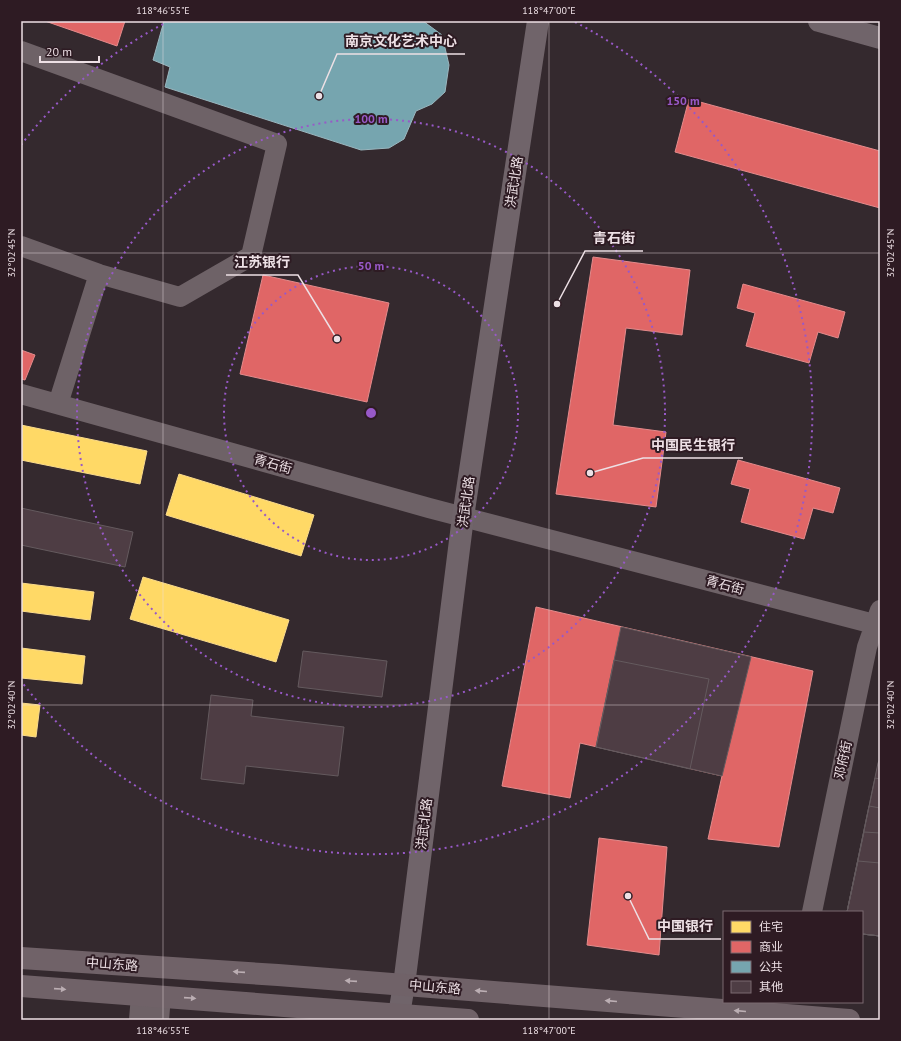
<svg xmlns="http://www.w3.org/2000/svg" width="901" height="1041" viewBox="0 0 901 1041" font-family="'PT Sans','Noto Sans SC',sans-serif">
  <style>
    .homes { fill: #ffd966; stroke: #fadb8c }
    .shops { fill: #e06666; stroke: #e48b8c }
    .public { fill: #76a5af; stroke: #9ab7bf }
    .building { fill: #4e3d44; stroke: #645a5e }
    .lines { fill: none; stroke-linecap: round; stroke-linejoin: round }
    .minor { stroke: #6e6267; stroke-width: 20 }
    .secondary { stroke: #70646a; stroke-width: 22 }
    .primary { stroke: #706268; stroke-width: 22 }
    .oneway { fill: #bbaeb3 }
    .ticks { fill: none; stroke: #ede0e5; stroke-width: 1; stroke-opacity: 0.45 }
    .ring { fill: none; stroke: #9859c8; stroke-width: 2; stroke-dasharray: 2 4 }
    .labels { text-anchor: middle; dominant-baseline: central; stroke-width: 4; stroke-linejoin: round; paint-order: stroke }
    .street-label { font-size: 13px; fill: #ede0e5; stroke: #2e1b23 }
    .centre { fill: #9859c8; stroke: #2e1b23; stroke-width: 2 }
    .ring-label { font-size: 12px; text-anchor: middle; font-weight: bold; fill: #9859c8; stroke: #2e1b23; stroke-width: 4; stroke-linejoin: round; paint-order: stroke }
    .leader { fill: none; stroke: #ede0e5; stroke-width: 1.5 }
    .callout-dot { fill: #ede0e5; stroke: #2e1b23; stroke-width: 1.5 }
    .callout-label { font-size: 14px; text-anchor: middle; font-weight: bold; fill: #ede0e5; stroke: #2e1b23; stroke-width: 4; stroke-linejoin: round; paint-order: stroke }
    .neatline { fill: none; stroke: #ede0e5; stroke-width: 1.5 }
    .ticks-label { font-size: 10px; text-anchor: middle; fill: #ede0e5 }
  </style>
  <rect width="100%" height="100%" fill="#34292e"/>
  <path class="homes" d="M 21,425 L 147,451 L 140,484 L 21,460 Z
    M 179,474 L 314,515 L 301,556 L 166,515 Z
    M 143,577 L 289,620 L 276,662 L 130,619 Z
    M 21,583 L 94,592 L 90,620 L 21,611 Z
    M 21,648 L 85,656 L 82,684 L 21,678 Z
    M 21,703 L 40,705 L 36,737 L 21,735 Z"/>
  <path class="shops" d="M 45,21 L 125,21 L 117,46 Z
    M 689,99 L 880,151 L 880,208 L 675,152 Z
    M 593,257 L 690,270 L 682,335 L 626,328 L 613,425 L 666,432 L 656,507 L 556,494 Z
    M 263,275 L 389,303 L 367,402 L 240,374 Z
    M 743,284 L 845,312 L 838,338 L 818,332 L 809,363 L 746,346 L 755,313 L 737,308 Z
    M 21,350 L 35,355 L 25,380 L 21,379 Z
    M 738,460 L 840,488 L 833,513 L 813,508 L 804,539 L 741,522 L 750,489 L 731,484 Z
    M 536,607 L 813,671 L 779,847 L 708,839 L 722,776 L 580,743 L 570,798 L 502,786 Z
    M 599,838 L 667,847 L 659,955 L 587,945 Z"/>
  <path class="public" d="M 164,21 L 423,21 L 442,35 L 449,65 L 445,92 L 432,104 L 416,111 L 404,139 L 389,148 L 361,150 L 165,87 L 170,67 L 153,60 Z"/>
  <path class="building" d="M 21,508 L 133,532 L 125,567 L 21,545 Z
    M 621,627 L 751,657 L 722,776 L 596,747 Z
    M 303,651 L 387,661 L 382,697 L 298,687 Z
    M 614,660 L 709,679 L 690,769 L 596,747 Z
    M 211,695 L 253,700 L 251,716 L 344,727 L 338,776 L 246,766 L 244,784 L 201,779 Z
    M 880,759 L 880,936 L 862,934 L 862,912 L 847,912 L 878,763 Z
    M 875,778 L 880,779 L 880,936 L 862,934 L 862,912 L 847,912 Z
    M 869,806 L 880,808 L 880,936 L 862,934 L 862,912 L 847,912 Z
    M 864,832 L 880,833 L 880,936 L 862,934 L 862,912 L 847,912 Z
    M 858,861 L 880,863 L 880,936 L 862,934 L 862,912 L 847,912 Z"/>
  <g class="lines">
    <path class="minor" d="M 21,51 L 277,144 L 251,256 L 180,297 L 99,274 L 21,246
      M 21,394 L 429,508 L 874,624
      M 58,404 L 99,274
      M 812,912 L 867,647 L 880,610
      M 139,1020 L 141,995
      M 159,1020 L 161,996"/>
    <path class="secondary" d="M 819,21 L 880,38
      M 398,1020 L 404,985 L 463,517 L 538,21"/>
    <path class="primary" d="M 21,958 L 278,975 L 849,1020
      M 21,986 L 468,1020"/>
  </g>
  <defs><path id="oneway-solid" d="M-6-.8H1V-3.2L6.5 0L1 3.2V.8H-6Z"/></defs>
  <g class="oneway">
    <use href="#oneway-solid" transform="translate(239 972) rotate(-176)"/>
    <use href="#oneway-solid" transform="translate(351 981) rotate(-176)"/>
    <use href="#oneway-solid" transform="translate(60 989) rotate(4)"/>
    <use href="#oneway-solid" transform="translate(481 991) rotate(-175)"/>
    <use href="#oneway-solid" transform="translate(190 998) rotate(4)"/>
    <use href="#oneway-solid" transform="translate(611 1001) rotate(-175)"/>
    <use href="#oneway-solid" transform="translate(740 1011) rotate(-175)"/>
  </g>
  <path class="ticks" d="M 163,21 L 163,1020M 549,21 L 549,1020M 21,253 L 880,253M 21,705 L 880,705"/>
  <g class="ring">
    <circle cx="371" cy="413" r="147"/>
    <circle cx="371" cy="413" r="294"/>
    <path d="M21 145A441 441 0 0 1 167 22M575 22A441 441 0 1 1 21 681"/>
  </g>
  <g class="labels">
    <g class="street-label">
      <text transform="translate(514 182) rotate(-81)">洪武北路</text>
      <text transform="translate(273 464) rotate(16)">青石街</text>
      <text transform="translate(466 502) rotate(-82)">洪武北路</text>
      <text transform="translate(725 585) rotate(15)">青石街</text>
      <text transform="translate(843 760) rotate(-78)">邓府街</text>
      <text transform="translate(424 824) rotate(-83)">洪武北路</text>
      <text transform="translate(112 964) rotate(4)">中山东路</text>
      <text transform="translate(435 987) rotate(5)">中山东路</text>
    </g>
  </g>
  <circle cx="371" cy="413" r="6" class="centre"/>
  <g class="ring-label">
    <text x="683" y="105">150 m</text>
    <text x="371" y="123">100 m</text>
    <text x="371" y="270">50 m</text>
  </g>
  <path class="leader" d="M319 96L337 54H465M557 304L585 251H643M337 339L298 275H226M590 473L643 458H743M628 896L649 939H721"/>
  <g class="callout-dot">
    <circle cx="319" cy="96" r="4"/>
    <circle cx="557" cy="304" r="4"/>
    <circle cx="337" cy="339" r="4"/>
    <circle cx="590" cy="473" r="4"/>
    <circle cx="628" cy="896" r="4"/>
  </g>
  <g class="callout-label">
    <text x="401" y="46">南京文化艺术中心</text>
    <text x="614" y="243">青石街</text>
    <text x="262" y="267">江苏银行</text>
    <text x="693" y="450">中国民生银行</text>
    <text x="685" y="931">中国银行</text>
  </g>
  <rect width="901" height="1041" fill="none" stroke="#2e1b23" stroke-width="44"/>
  <rect x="723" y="911" width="140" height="92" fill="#2e1b23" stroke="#7a6a71"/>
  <rect x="731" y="921" width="20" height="12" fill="#ffd966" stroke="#7a6a71"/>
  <text x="759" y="931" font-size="12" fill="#ede0e5">住宅</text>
  <rect x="731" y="941" width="20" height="12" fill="#e06666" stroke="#7a6a71"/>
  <text x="759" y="951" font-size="12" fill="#ede0e5">商业</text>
  <rect x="731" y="961" width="20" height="12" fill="#76a5af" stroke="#7a6a71"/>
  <text x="759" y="971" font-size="12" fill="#ede0e5">公共</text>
  <rect x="731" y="981" width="20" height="12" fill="#4e3d44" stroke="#7a6a71"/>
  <text x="759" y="991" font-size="12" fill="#ede0e5">其他</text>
  <path d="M40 56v6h59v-6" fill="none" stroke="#ede0e5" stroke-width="2"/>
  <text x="46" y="56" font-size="12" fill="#ede0e5" stroke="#2e1b23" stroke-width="3" paint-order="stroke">20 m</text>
  <rect x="22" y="22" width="857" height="997" class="neatline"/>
  <g class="ticks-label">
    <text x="163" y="14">118°46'55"E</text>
    <text x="549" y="14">118°47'00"E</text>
    <text transform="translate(11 253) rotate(-90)" y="4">32°02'45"N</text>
    <text transform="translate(890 253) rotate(-90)" y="4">32°02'45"N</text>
    <text transform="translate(11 705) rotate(-90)" y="4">32°02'40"N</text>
    <text transform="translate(890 705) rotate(-90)" y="4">32°02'40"N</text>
    <text x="163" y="1034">118°46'55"E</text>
    <text x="549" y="1034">118°47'00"E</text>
  </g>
</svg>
